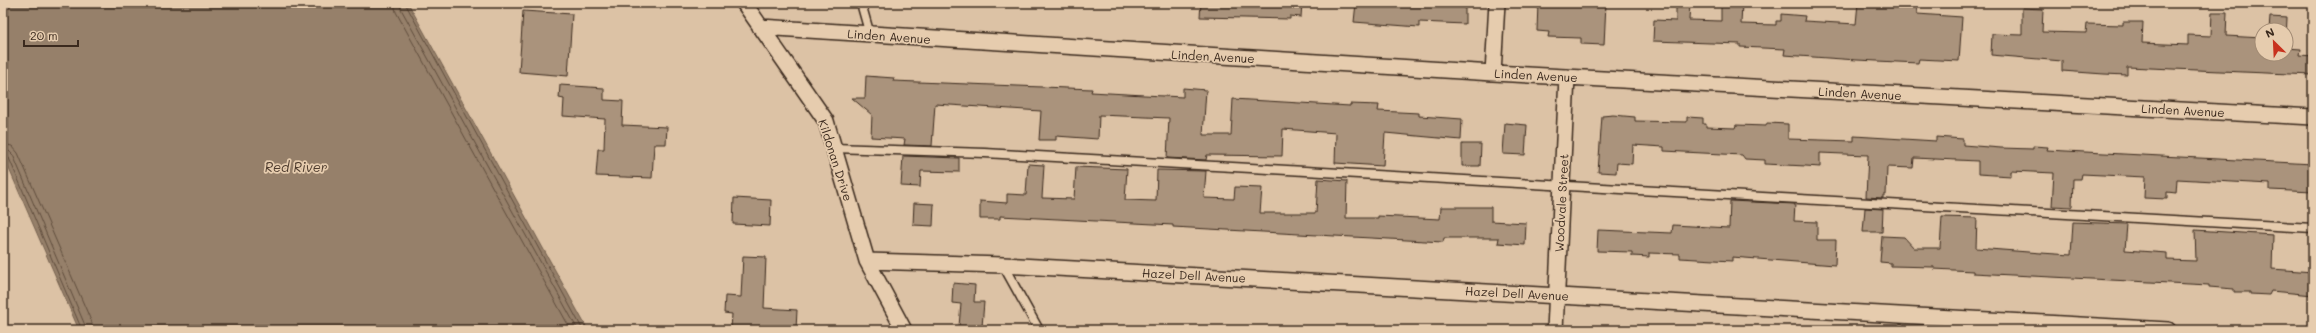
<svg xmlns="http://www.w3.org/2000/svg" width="2316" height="333" viewBox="0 0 2316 333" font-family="Mali,sans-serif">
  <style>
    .water { fill: #96806a; stroke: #725e4c }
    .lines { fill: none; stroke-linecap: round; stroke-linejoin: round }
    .shore { stroke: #5f4c3c; stroke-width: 1 }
    .building { fill: #aa937b; stroke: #3b2a1e }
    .service-casing { stroke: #3b2a1e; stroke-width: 11 }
    .minor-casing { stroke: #3b2a1e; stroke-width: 18 }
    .service { stroke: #e6ccae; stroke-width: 8 }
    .minor { stroke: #e6ccae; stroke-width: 15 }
    .labels { text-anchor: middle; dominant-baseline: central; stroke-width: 3.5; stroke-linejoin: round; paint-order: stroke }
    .street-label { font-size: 12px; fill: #3b2a1e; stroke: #e6ccae }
    .water-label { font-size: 13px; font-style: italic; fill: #4d3b2d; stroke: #e6ccae }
  </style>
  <rect width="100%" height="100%" fill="#dcc2a5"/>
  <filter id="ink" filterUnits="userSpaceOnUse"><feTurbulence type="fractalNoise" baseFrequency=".025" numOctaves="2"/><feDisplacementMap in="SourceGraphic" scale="8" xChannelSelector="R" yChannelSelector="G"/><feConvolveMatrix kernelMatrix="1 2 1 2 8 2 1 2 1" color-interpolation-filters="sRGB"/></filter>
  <g filter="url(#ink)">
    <path class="water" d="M 3,3 L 408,3 L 588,330 L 79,330 L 3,155 Z"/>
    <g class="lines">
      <path class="shore" d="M 394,3 L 396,12 L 571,330
        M 400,3 L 401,9 L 578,330
        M 405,3 L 583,330
        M 3,144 L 12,146 L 18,153 L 92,323 L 93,330
        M 3,150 L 9,151 L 13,155 L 87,330
        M 3,155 L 9,158 L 82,330"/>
    </g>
    <path class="building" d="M 1201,3 L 1302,3 L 1301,17 L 1290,16 L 1290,19 L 1200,17 Z
      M 1356,3 L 1465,3 L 1465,24 L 1419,22 L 1419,27 L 1354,22 Z
      M 1538,3 L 1606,3 L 1604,45 L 1581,44 L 1581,38 L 1548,37 L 1549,32 L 1537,31 Z
      M 1676,3 L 1690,3 L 1689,20 L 1721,21 L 1721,3 L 1742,3 L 1741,24 L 1776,25 L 1776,21 L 1781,21 L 1781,14 L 1805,16 L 1804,21 L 1856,24 L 1858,3 L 1918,3 L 1917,14 L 1962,17 L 1959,61 L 1919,59 L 1918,63 L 1857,60 L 1784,55 L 1785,49 L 1740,47 L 1740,44 L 1653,41 L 1654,20 L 1676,21 Z
      M 2022,8 L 2043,9 L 2042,32 L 2086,33 L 2087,24 L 2123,25 L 2123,22 L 2143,22 L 2142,43 L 2188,45 L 2188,35 L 2211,36 L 2212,12 L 2227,12 L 2226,36 L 2262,38 L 2262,54 L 2286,54 L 2286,48 L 2301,49 L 2300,55 L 2313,56 L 2313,75 L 2127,67 L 2127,75 L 2104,74 L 2062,71 L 2062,61 L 1991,55 L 1992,34 L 2022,35 Z
      M 523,11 L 572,14 L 568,76 L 519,72 Z
      M 2270,17 L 2287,18 L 2286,39 L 2286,30 L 2269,30 Z
      M 866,76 L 894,78 L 893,81 L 1092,89 L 1091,92 L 1144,95 L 1183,97 L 1183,88 L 1206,90 L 1203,135 L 1231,135 L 1233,99 L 1350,106 L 1350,104 L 1379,105 L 1378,111 L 1419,113 L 1419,116 L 1462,119 L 1461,140 L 1385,133 L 1383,166 L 1335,163 L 1336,133 L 1283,129 L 1282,156 L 1207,155 L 1206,160 L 1167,158 L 1169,118 L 1099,115 L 1098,139 L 1056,136 L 1056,140 L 1039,140 L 1041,111 L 935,104 L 932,146 L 904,145 L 905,139 L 871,137 L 872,115 L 852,98 L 865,98 Z
      M 560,85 L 604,88 L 604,100 L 623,101 L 622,125 L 667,127 L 666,144 L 654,144 L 652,178 L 596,176 L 598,149 L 604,149 L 605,119 L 563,116 L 564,99 L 559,98 Z
      M 1613,115 L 1635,117 L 1635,121 L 1687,122 L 1687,117 L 1703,118 L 1703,124 L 1706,124 L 1706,127 L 1735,128 L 1736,125 L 1766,126 L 1767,123 L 1788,124 L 1788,139 L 1854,141 L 1854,136 L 1936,141 L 1936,137 L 1963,139 L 1963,145 L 2001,148 L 2033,149 L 2033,146 L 2048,147 L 2047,150 L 2313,164 L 2313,192 L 2270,190 L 2270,184 L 2177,179 L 2176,193 L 2167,192 L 2167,199 L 2144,198 L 2145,177 L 2082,174 L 2081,179 L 2073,179 L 2072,207 L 2052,206 L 2054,173 L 2011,171 L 2011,176 L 1978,174 L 1978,161 L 1914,158 L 1913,168 L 1887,167 L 1886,195 L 1883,195 L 1883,198 L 1866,197 L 1868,155 L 1820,153 L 1820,167 L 1806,166 L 1765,164 L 1765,160 L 1745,159 L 1742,155 L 1664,151 L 1664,147 L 1633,145 L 1632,164 L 1617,163 L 1616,173 L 1598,172 L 1602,116 Z
      M 1505,123 L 1527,125 L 1525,155 L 1503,154 Z
      M 1462,144 L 1481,144 L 1480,166 L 1462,166 Z
      M 903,156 L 959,158 L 959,172 L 921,171 L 920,187 L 901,186 Z
      M 1028,164 L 1044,165 L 1042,198 L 1074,199 L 1076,167 L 1127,169 L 1125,200 L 1156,201 L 1157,170 L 1206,171 L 1204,198 L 1234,199 L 1235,187 L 1262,188 L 1260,213 L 1316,213 L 1318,179 L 1347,181 L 1346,218 L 1378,218 L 1378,216 L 1440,219 L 1441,207 L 1491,207 L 1491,221 L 1526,223 L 1525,245 L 1498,243 L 1499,238 L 1444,238 L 1443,242 L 1173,227 L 1173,225 L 1000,216 L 1000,219 L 980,219 L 980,201 L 1007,203 L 1007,194 L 1026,195 Z
      M 734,198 L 771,200 L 770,226 L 733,224 Z
      M 1730,201 L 1795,204 L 1794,221 L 1817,222 L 1817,240 L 1836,240 L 1835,265 L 1732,257 L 1732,261 L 1680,258 L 1680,254 L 1649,253 L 1649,257 L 1632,256 L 1632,252 L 1597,251 L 1598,230 L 1672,233 L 1673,225 L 1729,228 Z
      M 914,203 L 934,204 L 933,226 L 913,225 Z
      M 1865,208 L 1883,209 L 1882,232 L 1863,232 Z
      M 1942,217 L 1977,218 L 1976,248 L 2041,253 L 2071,255 L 2073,222 L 2127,224 L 2125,250 L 2167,253 L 2167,260 L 2196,261 L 2195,230 L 2273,235 L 2272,269 L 2313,272 L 2313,295 L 2271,291 L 2269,295 L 2250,294 L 2250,292 L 2234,292 L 2234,289 L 2209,287 L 2209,285 L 1973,273 L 1973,271 L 1934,269 L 1934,267 L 1891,266 L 1891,263 L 1880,262 L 1882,236 L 1904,237 L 1914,248 L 1940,248 Z
      M 743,256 L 766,257 L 764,308 L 797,310 L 796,330 L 731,330 L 732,314 L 724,313 L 725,296 L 741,297 Z
      M 953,283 L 975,285 L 974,302 L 984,302 L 982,327 L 959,326 L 961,304 L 952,303 Z"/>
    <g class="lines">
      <defs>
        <path id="service" d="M 861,3 L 870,35
          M 833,148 L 985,153 L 2313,228
          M 1003,265 L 1039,330"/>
        <path id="minor" d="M 744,3 L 826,121 L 867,261 L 904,330
          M 760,27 L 1493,73 L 2313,117
          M 1493,73 L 1497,3
          M 867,261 L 1003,265 L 2168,330
          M 1555,330 L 1567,77"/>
      </defs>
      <use href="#service" class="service-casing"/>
      <use href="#minor" class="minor-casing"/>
      <use href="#service" class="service"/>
      <use href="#minor" class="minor"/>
    </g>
  </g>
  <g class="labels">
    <g class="street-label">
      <text transform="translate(889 36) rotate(4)">Linden Avenue</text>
      <text transform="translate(1213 56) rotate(3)">Linden Avenue</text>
      <text transform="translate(1536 75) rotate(3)">Linden Avenue</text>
      <text transform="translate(1860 93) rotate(3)">Linden Avenue</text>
      <text transform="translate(2183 110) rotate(3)">Linden Avenue</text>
      <text transform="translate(836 160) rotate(72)">Kildonan Drive</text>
      <text transform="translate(1561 203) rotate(-87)">Woodvale Street</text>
      <text transform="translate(1194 275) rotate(3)">Hazel Dell Avenue</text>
      <text transform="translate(1517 293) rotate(3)">Hazel Dell Avenue</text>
    </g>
    <g class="water-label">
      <text x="296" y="166">Red River</text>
    </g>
  </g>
  <rect width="2316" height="333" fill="none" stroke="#e6ccae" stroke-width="16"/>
  <rect x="8" y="8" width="2300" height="317" fill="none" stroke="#3b2a1e" stroke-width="1.5" filter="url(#ink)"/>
  <g transform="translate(2274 42) rotate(336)"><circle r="19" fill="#e6ccae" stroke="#a28b74"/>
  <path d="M0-3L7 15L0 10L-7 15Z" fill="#c8321e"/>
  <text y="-6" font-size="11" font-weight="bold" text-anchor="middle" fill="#3b2a1e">N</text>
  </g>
  <path d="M24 40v6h54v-6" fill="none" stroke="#3b2a1e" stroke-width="2"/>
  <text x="30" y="40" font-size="12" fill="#3b2a1e" stroke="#e6ccae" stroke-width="3" paint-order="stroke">20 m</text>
</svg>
